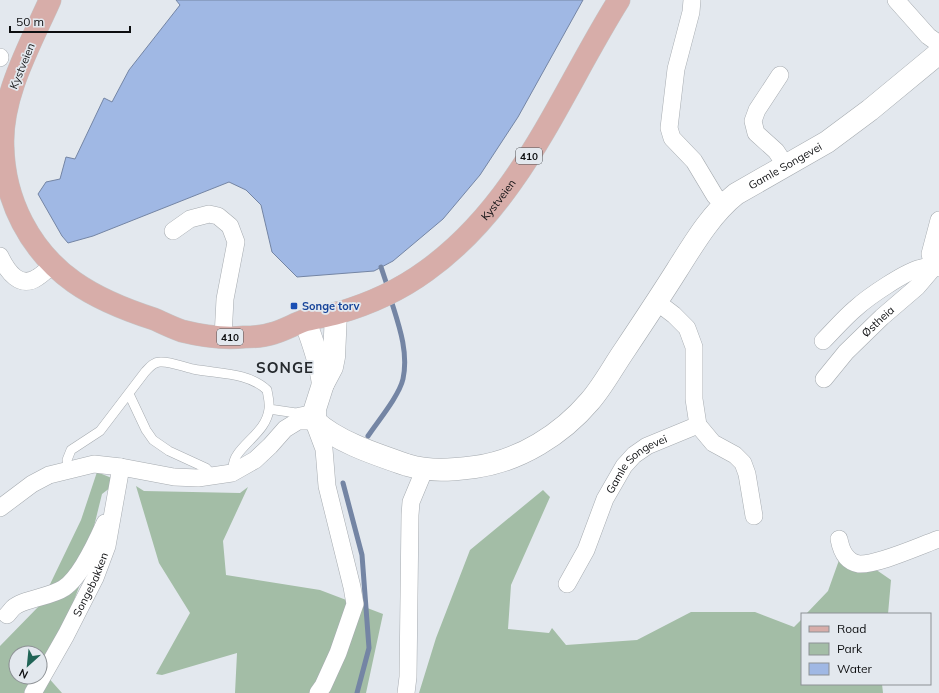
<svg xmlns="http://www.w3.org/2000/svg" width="939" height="693" viewBox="0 0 939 693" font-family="Mulish,sans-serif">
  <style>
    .green { fill: #a3bda6; fill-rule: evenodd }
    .water { fill: #a0b8e4; stroke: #7485a4 }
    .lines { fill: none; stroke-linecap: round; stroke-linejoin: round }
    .stream { stroke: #7485a4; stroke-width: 5 }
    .lane-casing { stroke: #a6abb0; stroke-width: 10 }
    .street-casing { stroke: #a6abb0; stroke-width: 18 }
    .secondary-casing { stroke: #a6abb0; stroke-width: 23 }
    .primary-casing { stroke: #c5c5c6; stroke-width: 23 }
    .lane { stroke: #fff; stroke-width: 9 }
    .street { stroke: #fff; stroke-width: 17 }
    .secondary { stroke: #fff; stroke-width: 22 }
    .primary { stroke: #d7ada9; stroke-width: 22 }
    .transit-dot { fill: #1a4fb4; stroke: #e3e8ee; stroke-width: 1.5 }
    .labels { text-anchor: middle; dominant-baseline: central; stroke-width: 3.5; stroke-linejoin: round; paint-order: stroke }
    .shield { fill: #e3e8ee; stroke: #4d4f53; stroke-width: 1 }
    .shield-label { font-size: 10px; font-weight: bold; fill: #0d0e10 }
    .street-label { font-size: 11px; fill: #0d0e10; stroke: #e3e8ee }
    .transit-label { font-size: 11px; font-weight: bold; fill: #164399; stroke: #e3e8ee; text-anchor: start }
    .district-label { font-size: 15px; font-weight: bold; letter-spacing: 1px; fill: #262a2e; stroke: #e3e8ee }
  </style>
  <rect width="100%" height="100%" fill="#e3e8ee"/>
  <path class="green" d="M 97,472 L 119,481 L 102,494 L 79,587 L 46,675 L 62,693 L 0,693 L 0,646 L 40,605 L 81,520 ZM 16,653 L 40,653 L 40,677 L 16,677 Z
    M 136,486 L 144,491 L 240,493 L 248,487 L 223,541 L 226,575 L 320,590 L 383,614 L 366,693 L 235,693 L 237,653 L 162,675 L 156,674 L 190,613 L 159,563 Z
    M 543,490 L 550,497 L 511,585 L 508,629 L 549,633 L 552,628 L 566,645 L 637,640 L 691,612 L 755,612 L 794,627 L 802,619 L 802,684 L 882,684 L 883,693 L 419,693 L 436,638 L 470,550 Z
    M 843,549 L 849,551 L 891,580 L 888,614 L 806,614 L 828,591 Z"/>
  <path class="water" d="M 176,0 L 583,0 L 518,117 L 480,175 L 443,219 L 393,261 L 374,271 L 297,277 L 272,252 L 261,205 L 246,190 L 229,182 L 93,236 L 68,243 L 62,236 L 38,194 L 46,182 L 60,179 L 66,157 L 75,159 L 104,98 L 112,102 L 129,70 L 180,5 Z"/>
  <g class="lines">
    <path class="stream" d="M 381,267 L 388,288
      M 368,436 C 378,421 399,396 403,379 C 409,351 398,323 390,297
      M 343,483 L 362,555 L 369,648 L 357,693"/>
    <defs>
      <path id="lane" d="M 129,394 L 146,430 L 153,440 L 169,451 L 206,468 L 214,477
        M 269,409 L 296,413 L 315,409
        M 68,470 L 67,460 L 71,450 L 100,431 L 145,372 C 149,368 153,362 160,362 C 170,361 183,367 193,369 C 218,374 248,372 267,390 C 268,396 270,403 269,409 C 267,429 247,440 237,455 C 233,460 233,467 232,473"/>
      <g id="street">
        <path d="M 692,0 L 691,12 L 676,69 L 669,128 L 672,138 L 694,161 L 715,196 L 724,204"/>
        <path d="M 896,0 L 928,36 L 939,44"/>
        <path d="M 0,58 L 0,57"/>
        <path d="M 780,75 L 757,110 L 753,121 L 756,133 L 776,151 L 786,166"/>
        <path d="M 173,231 L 190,219 L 209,214 L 218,216 L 230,226 L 236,242 L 225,299 L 223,337"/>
        <path d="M 0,256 C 7,271 20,290 38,277 C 43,274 48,269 53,264"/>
        <path d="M 933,265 L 930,254 L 939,220"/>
        <path d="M 657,302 L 674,315 L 687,328 L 694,347 L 694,399 L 698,425 L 713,443 L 735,455 L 743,463 L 747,474 L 754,516"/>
        <path d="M 823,341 C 834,330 844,318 856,308 C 868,297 906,271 921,268 C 927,266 933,266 939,268"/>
        <path id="s1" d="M 824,379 L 846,352 L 882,317 L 917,287 L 934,267 L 939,254"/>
        <path d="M 0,508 L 32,484 L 49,475 L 94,464 L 121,467 L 174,477 L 198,478 L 232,473 L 255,460 L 270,446 L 285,429 L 298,421 L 315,421 L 315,425 L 324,449 L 327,486 L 352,587 L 355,604 L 338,653 L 323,686 L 318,693"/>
        <path d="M 839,539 C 841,550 846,562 859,564 C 878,565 919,546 939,539"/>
        <path id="s2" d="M 567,584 L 586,550 L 605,499 L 624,466 L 634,455 L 647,446 L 698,425"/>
        <path d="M 7,615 C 9,613 11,610 13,608 C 22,599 51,597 64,588 C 81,577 97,541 105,523"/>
        <path id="s3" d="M 33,693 L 66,635 L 95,578 L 107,546 L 121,467"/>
        <path d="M 406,693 L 408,677 L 410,515 L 411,502 L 421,478 L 422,469"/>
      </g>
      <g id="secondary">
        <path id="s4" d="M 336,313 L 334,357 L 332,367 L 323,384 L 315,409 L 315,421 C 337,442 378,455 407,465 C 431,472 451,470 475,467 C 520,461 562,434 590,401 C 603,386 613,367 624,351 C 642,324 660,297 677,270 C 694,243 711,214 736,194 L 827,142 L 870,110 L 939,53"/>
        <path d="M 305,321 C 313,342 320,362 323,384"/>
      </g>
      <g id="primary">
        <path id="s5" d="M 50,0 C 30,45 1,96 3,146 C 4,200 30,251 74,282 C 98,299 126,310 154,319 C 163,323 173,328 182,331 C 202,336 224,339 244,337 C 254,337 265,336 274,333 C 284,330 293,325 303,321 C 315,318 327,316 338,313 C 369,304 400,290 426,271 C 520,204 560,94 619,0"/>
      </g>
    </defs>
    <use href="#lane" class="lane-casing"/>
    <use href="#street" class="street-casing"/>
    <use href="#secondary" class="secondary-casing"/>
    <use href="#primary" class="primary-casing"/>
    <use href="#lane" class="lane"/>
    <use href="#street" class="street"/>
    <use href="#secondary" class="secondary"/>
    <use href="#primary" class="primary"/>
  </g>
  <rect class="transit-dot" x="290" y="302" width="8" height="8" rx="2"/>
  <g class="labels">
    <g class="shield">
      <rect x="516" y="148" width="26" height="16" rx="3"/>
      <rect x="217" y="329" width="26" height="16" rx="3"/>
    </g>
    <g class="shield-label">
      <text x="529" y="156">410</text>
      <text x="230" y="337">410</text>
    </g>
    <g class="street-label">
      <text transform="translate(22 66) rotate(-68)">Kystveien</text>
      <text stroke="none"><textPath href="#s4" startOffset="729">Gamle Songevei</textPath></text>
      <text stroke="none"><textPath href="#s5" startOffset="793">Kystveien</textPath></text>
      <text stroke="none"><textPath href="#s1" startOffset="79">Østheia</textPath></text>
      <text stroke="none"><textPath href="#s2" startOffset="142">Gamle Songevei</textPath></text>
      <text stroke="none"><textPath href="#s3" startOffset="123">Songebakken</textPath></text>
    </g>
    <g class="transit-label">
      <text x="302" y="306">Songe torv</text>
    </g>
    <g class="district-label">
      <text x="285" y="367">SONGE</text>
    </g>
  </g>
  <rect x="801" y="613" width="130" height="72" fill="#e3e8ee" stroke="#8d9195"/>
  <rect x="809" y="626" width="20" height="6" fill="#d7ada9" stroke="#8d9195"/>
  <text x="837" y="633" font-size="12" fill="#0d0e10">Road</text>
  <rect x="809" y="643" width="20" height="12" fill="#a3bda6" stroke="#8d9195"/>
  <text x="837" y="653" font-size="12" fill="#0d0e10">Park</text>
  <rect x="809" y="663" width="20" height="12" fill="#a0b8e4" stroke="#8d9195"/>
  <text x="837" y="673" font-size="12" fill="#0d0e10">Water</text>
  <g transform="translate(28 665) rotate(207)"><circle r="19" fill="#e3e8ee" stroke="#8d9195"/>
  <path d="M0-3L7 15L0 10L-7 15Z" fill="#206456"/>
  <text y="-6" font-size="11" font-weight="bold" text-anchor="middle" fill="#0d0e10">N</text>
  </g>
  <path d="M10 26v6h120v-6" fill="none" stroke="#0d0e10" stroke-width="2"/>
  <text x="16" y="26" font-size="12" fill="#0d0e10" stroke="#e3e8ee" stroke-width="3" paint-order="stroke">50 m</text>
</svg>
